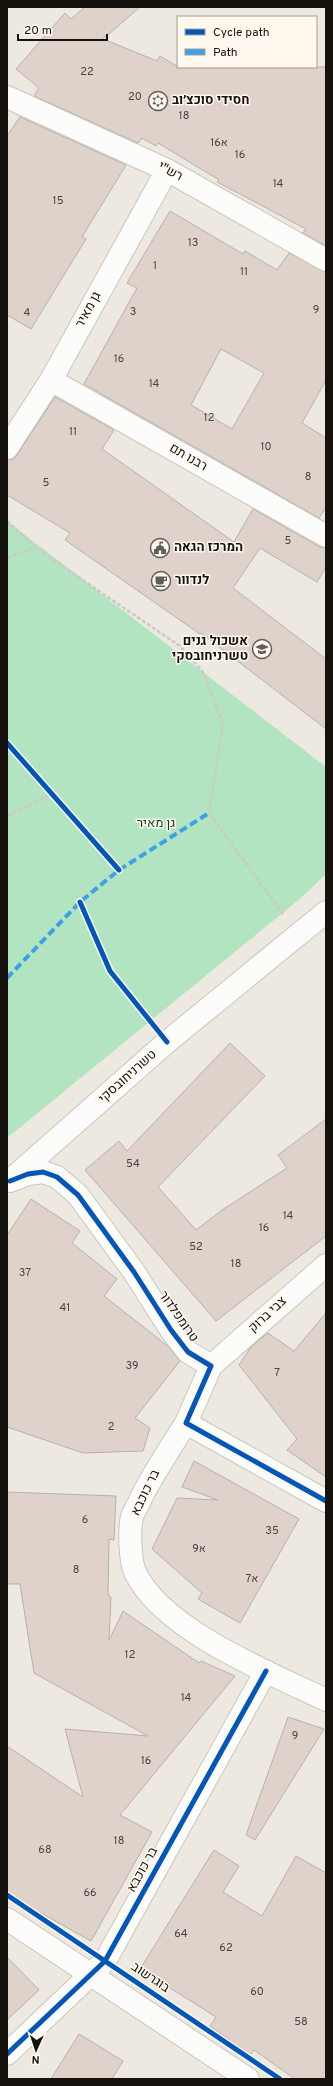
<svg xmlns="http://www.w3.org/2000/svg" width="333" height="2086" viewBox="0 0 333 2086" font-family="Overpass,Heebo,sans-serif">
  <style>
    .green { fill: #b2e4c1 }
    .building { fill: #dfd2cb; stroke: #b7b1ac; fill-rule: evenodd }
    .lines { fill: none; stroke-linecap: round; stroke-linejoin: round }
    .minor-casing { stroke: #cac6bf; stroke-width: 24 }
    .tertiary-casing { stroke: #cac6bf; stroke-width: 24 }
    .path { stroke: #cbcac7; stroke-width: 2.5; stroke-dasharray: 4 2; stroke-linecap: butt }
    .minor { stroke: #fcfcfa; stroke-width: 22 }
    .tertiary { stroke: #fcfcfa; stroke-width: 22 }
    .quiet { stroke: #3da1e9; stroke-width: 4; stroke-dasharray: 8 4; stroke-linecap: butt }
    .cycleway-casing { stroke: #fef8ee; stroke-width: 8 }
    .cycleway { stroke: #0057b8; stroke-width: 5 }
    .labels { text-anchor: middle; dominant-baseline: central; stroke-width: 3; stroke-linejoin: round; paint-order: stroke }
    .number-label { font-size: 11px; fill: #4a443e }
    .poi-label { font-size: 13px; font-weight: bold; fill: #15120d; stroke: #fef8ee; text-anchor: start }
    .street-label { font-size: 13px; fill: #15120d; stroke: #fef8ee }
    .park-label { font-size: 13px; fill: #143d27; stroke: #fef8ee }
  </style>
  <rect width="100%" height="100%" fill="#eee9e0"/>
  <path class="green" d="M 7,521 L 326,767 L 326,874 L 301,898 L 7,1138 Z"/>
  <path class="building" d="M 85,7 L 140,7 L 103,39 L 157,61 L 160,56 L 178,67 L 326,67 L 326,246 L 303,233 L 306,229 L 217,182 L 219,180 L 158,143 L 156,146 L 142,138 L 138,143 L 34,96 L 39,88 L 16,69 L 65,13 L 71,19 Z
    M 20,117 L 126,165 L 82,237 L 86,239 L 31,329 L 7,315 L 7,136 Z
    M 170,211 L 243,254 L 245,251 L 277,270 L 289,253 L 326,272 L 326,380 L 302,423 L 326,438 L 326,507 L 319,518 L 84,384 L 137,288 L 127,283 ZM 221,349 L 264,373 L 232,429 L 191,405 Z
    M 55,397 L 114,430 L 102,449 L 234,542 L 253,509 L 320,547 L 326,548 L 326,567 L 317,582 L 260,548 L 233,588 L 326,659 L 326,729 L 201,633 L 200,634 L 65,540 L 70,533 L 7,495 L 7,460 L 13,459 L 17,455 Z
    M 230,1043 L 265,1076 L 158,1187 L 196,1230 L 222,1210 L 287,1168 L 278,1155 L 326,1119 L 326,1236 L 216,1321 L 85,1170 L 119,1141 L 127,1151 Z
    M 31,1199 L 80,1231 L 72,1243 L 117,1279 L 104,1296 L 169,1347 L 180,1361 L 135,1418 L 150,1428 L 143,1451 L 83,1453 L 7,1427 L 7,1235 Z
    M 326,1313 L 326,1477 L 287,1450 L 297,1439 L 239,1365 L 251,1347 L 268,1333 L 294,1351 Z
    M 194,1461 L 299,1519 L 240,1623 L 198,1599 L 202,1593 L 152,1549 L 177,1498 L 218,1500 L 182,1487 Z
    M 7,1492 L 116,1496 L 114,1540 L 109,1539 L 108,1595 L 111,1597 L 109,1640 L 123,1611 L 199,1663 L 201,1661 L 235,1676 L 120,1815 L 152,1832 L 91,1941 L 7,1894 L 7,1746 L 83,1797 L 65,1729 L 148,1736 L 34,1673 L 20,1584 L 7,1584 Z
    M 288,1717 L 324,1729 L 255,1840 L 246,1835 Z
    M 214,1850 L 239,1866 L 223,1892 L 262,1916 L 296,1856 L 326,1873 L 326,2079 L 295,2079 L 254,2050 L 250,2055 L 210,2026 L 216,2017 L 140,1969 Z
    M 7,1957 L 39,1990 L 7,2020 Z
    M 79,2034 L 123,2061 L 112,2079 L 51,2079 Z"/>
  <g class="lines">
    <defs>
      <path id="minor" d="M 7,97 L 167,170 L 326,260
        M 51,380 L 326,536
        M 7,448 L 51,380 L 167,170
        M 14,1177 L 167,1042 L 326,912
        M 10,1181 L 28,1174 L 43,1172 L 57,1177 L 78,1195 L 134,1272 L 171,1330 L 188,1352 L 211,1366 L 186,1423 L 326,1501
        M 211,1366 L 326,1265
        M 186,1423 C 171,1447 154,1472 141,1498 C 139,1504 134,1511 132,1517 C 129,1529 130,1561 135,1572 C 162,1630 270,1673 326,1700
        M 7,2054 L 105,1961 L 266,1671"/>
      <path id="tertiary" d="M 7,1919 L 248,2079"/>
    </defs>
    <use href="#minor" class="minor-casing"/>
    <use href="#tertiary" class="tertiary-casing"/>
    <path class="path" d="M 7,521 L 36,548 L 180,646 L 203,672 L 223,724 L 209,813 L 283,914
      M 7,557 L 36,548
      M 7,816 L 52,794"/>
    <use href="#minor" class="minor"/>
    <use href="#tertiary" class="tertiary"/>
    <path class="quiet" d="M 7,978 L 80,902 L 119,870 L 209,813"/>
    <defs>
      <path id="cycleway" d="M 7,743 L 119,870
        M 80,902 L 110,971 L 167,1042
        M 10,1181 L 28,1174 L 43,1172 L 57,1177 L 78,1195 L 134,1272 L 171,1330 L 188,1352 L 211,1366 L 186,1423 L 326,1501
        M 7,1895 L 280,2079
        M 7,2054 L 105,1961 L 266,1671"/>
    </defs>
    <use href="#cycleway" class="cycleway-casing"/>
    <use href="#cycleway" class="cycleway"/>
  </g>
  <defs>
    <symbol id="synagogue-ring" viewBox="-11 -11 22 22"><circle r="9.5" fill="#fef8ee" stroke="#615d57" stroke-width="1.5"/><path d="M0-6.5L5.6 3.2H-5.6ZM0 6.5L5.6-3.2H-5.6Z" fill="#615d57"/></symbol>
    <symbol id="civic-ring" viewBox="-11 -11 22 22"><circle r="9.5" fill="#fef8ee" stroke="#615d57" stroke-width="1.5"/><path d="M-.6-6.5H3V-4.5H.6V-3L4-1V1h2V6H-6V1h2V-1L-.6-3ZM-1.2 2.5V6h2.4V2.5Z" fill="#615d57"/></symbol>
    <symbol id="cafe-ring" viewBox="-11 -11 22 22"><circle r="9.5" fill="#fef8ee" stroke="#615d57" stroke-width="1.5"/><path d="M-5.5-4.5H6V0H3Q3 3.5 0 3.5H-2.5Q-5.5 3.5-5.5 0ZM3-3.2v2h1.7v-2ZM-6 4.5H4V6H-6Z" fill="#615d57"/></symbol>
    <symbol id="school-ring" viewBox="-11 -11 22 22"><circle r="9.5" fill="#fef8ee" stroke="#615d57" stroke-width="1.5"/><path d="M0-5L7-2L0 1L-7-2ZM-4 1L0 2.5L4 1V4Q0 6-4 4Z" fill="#615d57"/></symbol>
  </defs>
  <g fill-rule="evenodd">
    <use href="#synagogue-ring" x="147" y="90" width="22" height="22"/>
    <use href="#civic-ring" x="149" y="537" width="22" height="22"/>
    <use href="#cafe-ring" x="150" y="570" width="22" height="22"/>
    <use href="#school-ring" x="251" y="638" width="22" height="22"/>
  </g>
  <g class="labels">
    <g class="number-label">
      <text x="87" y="72">22</text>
      <text x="135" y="97">20</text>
      <text x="184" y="116">18</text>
      <text x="219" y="143">16א</text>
      <text x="240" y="155">16</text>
      <text x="278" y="184">14</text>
      <text x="58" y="201">15</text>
      <text x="193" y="243">13</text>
      <text x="155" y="266">1</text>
      <text x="244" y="272">11</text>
      <text x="316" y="310">9</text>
      <text x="133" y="312">3</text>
      <text x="27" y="313">4</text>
      <text x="119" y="359">16</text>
      <text x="154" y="384">14</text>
      <text x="209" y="418">12</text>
      <text x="73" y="432">11</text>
      <text x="266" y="447">10</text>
      <text x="308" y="477">8</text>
      <text x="46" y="483">5</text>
      <text x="288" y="541">5</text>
      <text x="133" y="1164">54</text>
      <text x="288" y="1216">14</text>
      <text x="264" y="1228">16</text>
      <text x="196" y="1247">52</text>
      <text x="236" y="1264">18</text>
      <text x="25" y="1273">37</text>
      <text x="65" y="1308">41</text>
      <text x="132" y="1366">39</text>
      <text x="277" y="1373">7</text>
      <text x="111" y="1427">2</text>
      <text x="85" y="1520">6</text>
      <text x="272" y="1531">35</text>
      <text x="199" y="1549">9א</text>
      <text x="76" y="1570">8</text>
      <text x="252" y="1579">7א</text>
      <text x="130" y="1655">12</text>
      <text x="186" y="1698">14</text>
      <text x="295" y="1736">9</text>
      <text x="146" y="1761">16</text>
      <text x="119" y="1841">18</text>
      <text x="45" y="1850">68</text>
      <text x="90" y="1893">66</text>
      <text x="181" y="1934">64</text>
      <text x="226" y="1948">62</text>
      <text x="257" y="1992">60</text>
      <text x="301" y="2022">58</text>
    </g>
    <g class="poi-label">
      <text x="172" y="101">חסידי סוכצ׳וב</text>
      <text x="174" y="548">המרכז הגאה</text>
      <text x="175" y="581">לנדוור</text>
      <text x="248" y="642" text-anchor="end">אשכול גנים<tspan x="248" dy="15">טשרניחובסקי</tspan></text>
    </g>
    <g class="street-label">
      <text transform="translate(170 172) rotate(28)">רש"י</text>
      <text transform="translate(89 310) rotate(-61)">גן מאיר</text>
      <text transform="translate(188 458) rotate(30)">רבנו תם</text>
      <text transform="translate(128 1077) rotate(-42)">טשרניחובסקי</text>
      <text transform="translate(268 1315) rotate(-42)">צבי ברוק</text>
      <text transform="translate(178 1317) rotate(55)">טרומפלדור</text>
      <text transform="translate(146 1493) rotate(-64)">בר כוכבא</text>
      <text transform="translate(143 1870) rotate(-61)">בר כוכבא</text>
      <text transform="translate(150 1978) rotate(34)">בוגרשוב</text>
    </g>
    <g class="park-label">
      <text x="156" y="824">גן מאיר</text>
    </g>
  </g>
  <rect width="333" height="2086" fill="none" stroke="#15120d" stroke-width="16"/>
  <rect x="177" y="16" width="140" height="52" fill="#fef8ee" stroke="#a19c94"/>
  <rect x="185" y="29" width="20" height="6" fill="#0057b8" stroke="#a19c94"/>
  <text x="213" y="36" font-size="12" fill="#15120d">Cycle path</text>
  <rect x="185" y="49" width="20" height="6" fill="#3da1e9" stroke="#a19c94"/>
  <text x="213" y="56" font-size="12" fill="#15120d">Path</text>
  <g transform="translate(36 2050) rotate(183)" stroke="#fef8ee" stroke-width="3" paint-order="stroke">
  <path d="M0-3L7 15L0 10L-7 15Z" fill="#15120d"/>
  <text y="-6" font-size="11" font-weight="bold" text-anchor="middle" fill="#15120d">N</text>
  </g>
  <path d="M18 34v6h89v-6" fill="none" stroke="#15120d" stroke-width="2"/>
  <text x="24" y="34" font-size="12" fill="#15120d" stroke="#fef8ee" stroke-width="3" paint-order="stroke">20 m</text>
</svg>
